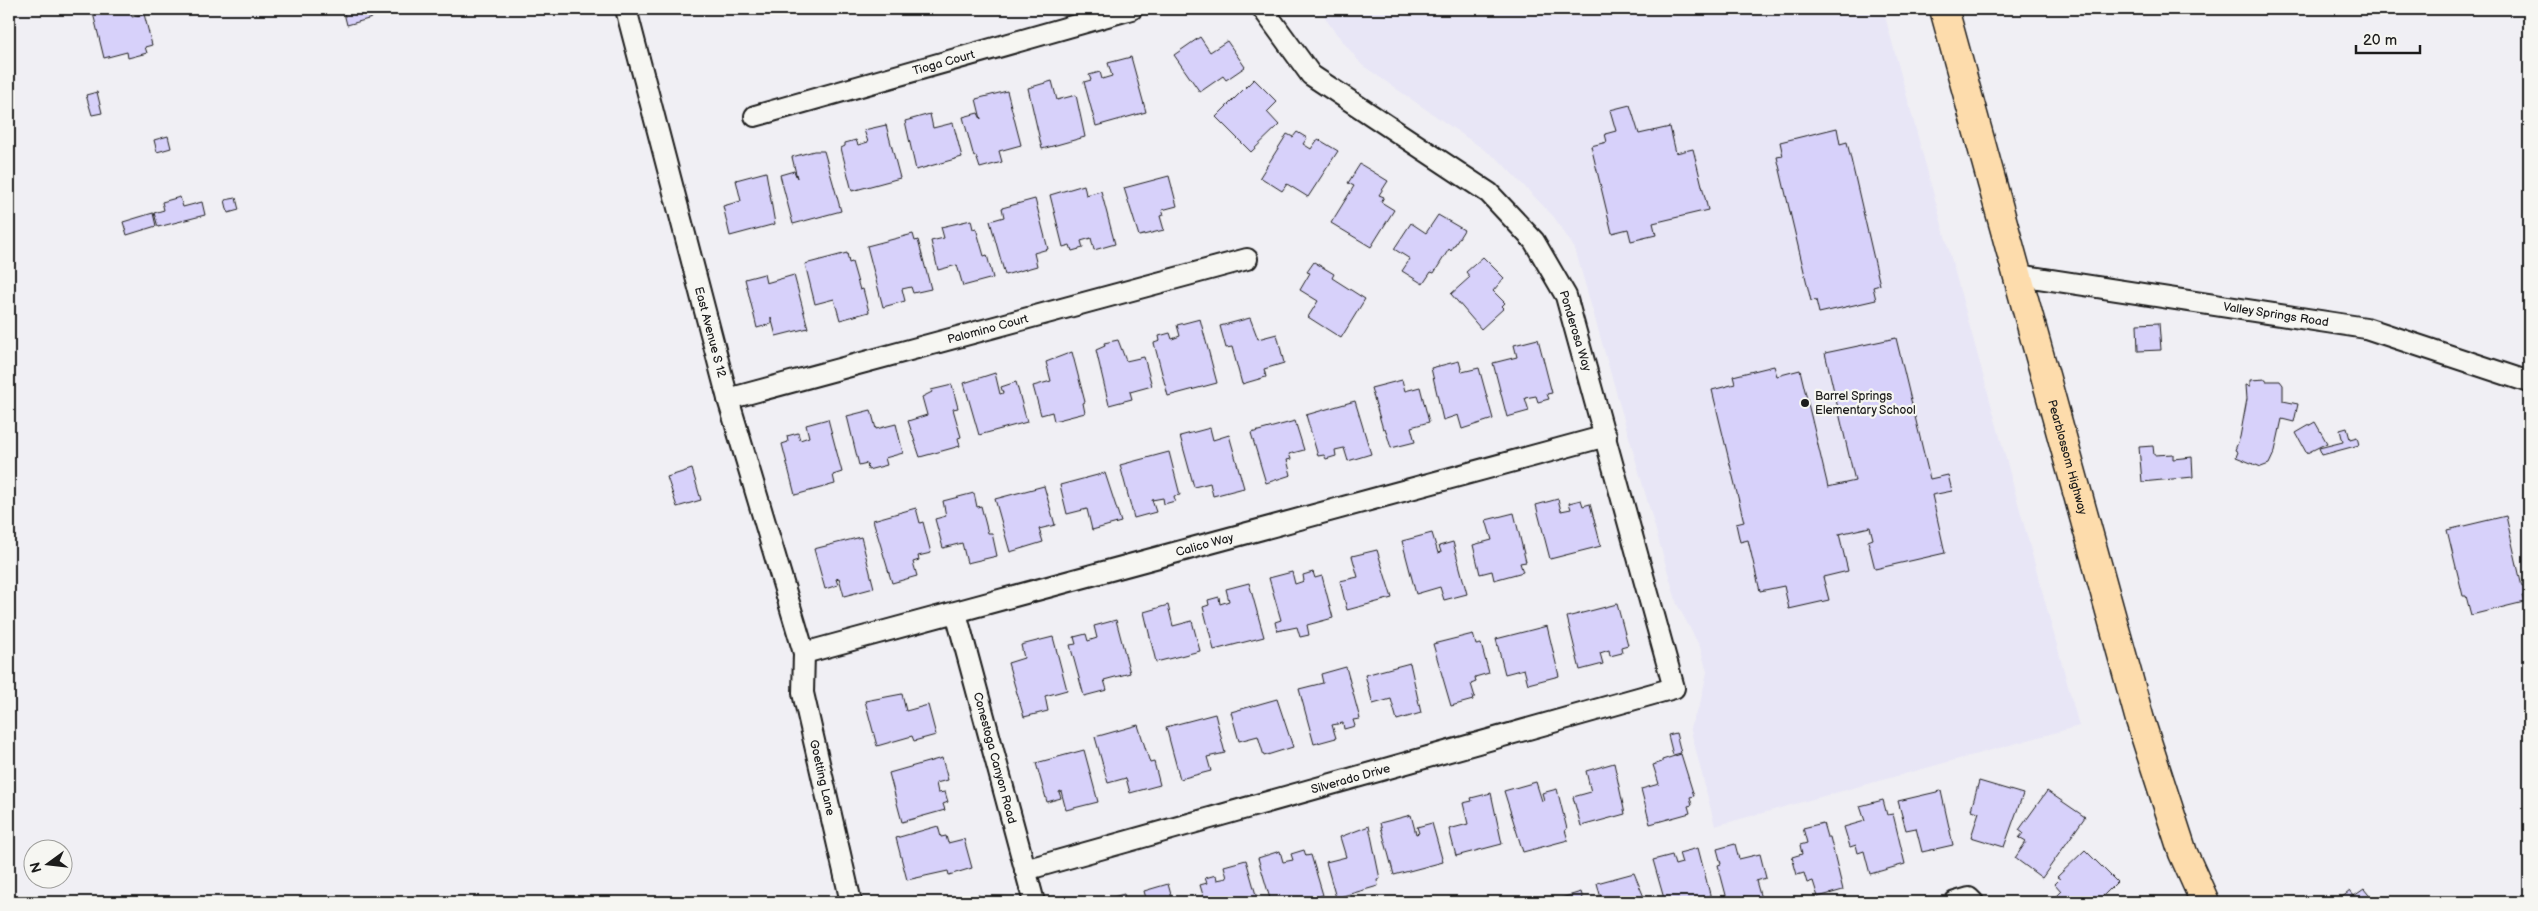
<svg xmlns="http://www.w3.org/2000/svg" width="2538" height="911" viewBox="0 0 2538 911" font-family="'Balsamiq Sans',sans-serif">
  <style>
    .built { fill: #e8e6f6 }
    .building { fill: #d7d1fa; stroke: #1c1c1c }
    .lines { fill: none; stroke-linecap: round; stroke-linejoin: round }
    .street-casing { stroke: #1c1c1c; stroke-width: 24 }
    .primary-casing { stroke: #1c1c1c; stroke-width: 31 }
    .street { stroke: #f6f6f2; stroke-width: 20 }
    .primary { stroke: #fddcac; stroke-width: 28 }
    .poi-dot { fill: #1c1c1c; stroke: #f6f6f2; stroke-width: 2 }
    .labels { text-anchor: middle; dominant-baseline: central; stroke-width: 4.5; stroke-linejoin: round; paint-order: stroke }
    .street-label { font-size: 12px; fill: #1c1c1c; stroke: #f6f6f2 }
    .poi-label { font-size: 12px; fill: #1c1c1c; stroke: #f6f6f2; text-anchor: start }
  </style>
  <rect width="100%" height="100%" fill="#f0eff4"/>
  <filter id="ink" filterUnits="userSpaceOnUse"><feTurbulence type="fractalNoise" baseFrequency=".02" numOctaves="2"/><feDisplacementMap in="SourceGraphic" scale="10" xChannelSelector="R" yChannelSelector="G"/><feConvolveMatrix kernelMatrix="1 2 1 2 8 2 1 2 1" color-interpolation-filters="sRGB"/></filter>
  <g filter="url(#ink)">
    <path class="built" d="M 1320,9 L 1883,9 L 2079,726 L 1715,826 L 1690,727 L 1700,704 L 1707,672 L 1700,647 L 1677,604 L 1575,249 L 1554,217 L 1499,160 L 1362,65 L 1331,27 Z"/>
    <path class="building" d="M 107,9 L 120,9 L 121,13 L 130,10 L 132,17 L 144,14 L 152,45 L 145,47 L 147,53 L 128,58 L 127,52 L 104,58 L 93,13 Z
      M 188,9 L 210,9 L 189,14 Z
      M 343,9 L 369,9 L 372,18 L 347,25 Z
      M 1200,37 L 1210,52 L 1227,41 L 1245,67 L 1226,80 L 1223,76 L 1200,92 L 1174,55 Z
      M 1131,57 L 1146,112 L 1096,126 L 1084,82 L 1091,80 L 1089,75 L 1100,72 L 1102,79 L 1112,76 L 1108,63 Z
      M 1254,79 L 1277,102 L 1267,112 L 1279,125 L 1251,152 L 1216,117 Z
      M 1052,81 L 1057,100 L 1076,95 L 1085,137 L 1042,149 L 1028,88 Z
      M 1007,91 L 1021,145 L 999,151 L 1002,162 L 980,168 L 976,156 L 974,157 L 963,117 L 978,113 L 981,119 L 976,99 Z
      M 97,92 L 102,113 L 92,115 L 86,95 Z
      M 1630,105 L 1639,134 L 1670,127 L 1676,153 L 1693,149 L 1708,210 L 1653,223 L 1656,235 L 1631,241 L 1628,229 L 1612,233 L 1591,146 L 1607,142 L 1605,134 L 1616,131 L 1610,110 Z
      M 930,114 L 933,128 L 953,123 L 962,157 L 916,170 L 905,121 Z
      M 886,125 L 900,178 L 852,191 L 841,148 L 845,146 L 845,143 L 856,140 L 858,145 L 868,142 L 864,130 Z
      M 1837,128 L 1840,144 L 1847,142 L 1880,285 L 1873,287 L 1876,300 L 1819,313 L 1816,300 L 1811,301 L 1777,157 L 1783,156 L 1780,142 Z
      M 1297,132 L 1307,138 L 1303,144 L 1311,149 L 1318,139 L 1338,151 L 1308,197 L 1287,184 L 1282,191 L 1260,177 L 1287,134 L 1293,137 Z
      M 168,136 L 171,148 L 157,152 L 154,140 Z
      M 814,151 L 824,151 L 841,211 L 793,224 L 780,175 L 794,171 L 797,178 L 792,157 Z
      M 1360,164 L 1388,181 L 1379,195 L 1384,197 L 1381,202 L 1394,210 L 1371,247 L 1331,223 L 1354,186 L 1348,183 Z
      M 766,172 L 775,224 L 730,236 L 723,206 L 741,201 L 736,180 Z
      M 1169,176 L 1177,206 L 1162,210 L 1164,215 L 1160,216 L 1164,230 L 1139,236 L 1124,188 Z
      M 1084,185 L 1086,195 L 1101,191 L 1115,244 L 1094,250 L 1091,238 L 1081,241 L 1083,248 L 1072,251 L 1070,245 L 1063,247 L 1050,195 Z
      M 180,197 L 183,207 L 202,202 L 205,215 L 158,227 L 154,213 L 164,210 L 162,202 Z
      M 236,198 L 239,210 L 228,213 L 225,200 Z
      M 1035,199 L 1048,249 L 1034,253 L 1037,266 L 1005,275 L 990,221 L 1004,217 L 1002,208 Z
      M 153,213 L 156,226 L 127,235 L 123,222 Z
      M 1438,215 L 1464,230 L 1451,251 L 1449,249 L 1434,273 L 1431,272 L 1423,284 L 1402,271 L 1410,259 L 1394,249 L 1411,223 L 1426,233 Z
      M 971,220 L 973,229 L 976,228 L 984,256 L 987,255 L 993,278 L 963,286 L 957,265 L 938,270 L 931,241 L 944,238 L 941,227 Z
      M 913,234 L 915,241 L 918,240 L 931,289 L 913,293 L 911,287 L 902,289 L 905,301 L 883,307 L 867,246 Z
      M 847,253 L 849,263 L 852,262 L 860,290 L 863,289 L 869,312 L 840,320 L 834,299 L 815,304 L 805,264 Z
      M 1483,257 L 1504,278 L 1493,291 L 1505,303 L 1502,306 L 1504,308 L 1481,329 L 1451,294 L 1470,277 L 1466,272 Z
      M 1314,262 L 1334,274 L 1332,278 L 1365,299 L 1341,338 L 1308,317 L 1318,301 L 1300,290 L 1310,273 L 1307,272 Z
      M 764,274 L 766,283 L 794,275 L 808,328 L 776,336 L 771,317 L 771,324 L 757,328 L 745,279 Z
      M 1250,318 L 1258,339 L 1277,334 L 1284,363 L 1264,369 L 1266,377 L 1242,384 L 1232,347 L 1226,348 L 1220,326 Z
      M 1200,319 L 1217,383 L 1168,396 L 1154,343 L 1160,341 L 1159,336 L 1170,333 L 1172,339 L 1180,336 L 1177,325 Z
      M 2159,323 L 2161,350 L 2138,351 L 2137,324 Z
      M 1896,338 L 1930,479 L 1948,475 L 1952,491 L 1932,495 L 1945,553 L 1875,569 L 1868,541 L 1873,539 L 1870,527 L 1839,534 L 1848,571 L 1823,577 L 1829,600 L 1789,609 L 1784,586 L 1760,591 L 1748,540 L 1740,542 L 1736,524 L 1744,522 L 1712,390 L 1735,384 L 1733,376 L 1774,366 L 1777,376 L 1800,370 L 1828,487 L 1855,481 L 1825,353 Z
      M 1538,339 L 1552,393 L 1547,394 L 1549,399 L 1538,402 L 1536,396 L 1525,398 L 1529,411 L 1507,417 L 1493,363 L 1517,357 L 1514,345 Z
      M 1118,340 L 1126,361 L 1144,357 L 1152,386 L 1130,392 L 1132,399 L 1109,405 L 1096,350 L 1105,346 L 1104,343 Z
      M 1072,352 L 1085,402 L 1083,403 L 1085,413 L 1054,421 L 1052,412 L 1041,415 L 1033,386 L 1051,381 L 1046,362 Z
      M 1459,361 L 1462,372 L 1479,368 L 1493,419 L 1462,429 L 1458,415 L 1443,420 L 1431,368 Z
      M 995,373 L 1000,394 L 1003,393 L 1001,387 L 1016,382 L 1027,422 L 979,435 L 964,383 Z
      M 2266,379 L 2266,381 L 2280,381 L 2283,385 L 2283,401 L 2298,404 L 2294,422 L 2282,419 L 2275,451 L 2269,464 L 2261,467 L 2236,457 L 2238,452 L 2235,450 L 2240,437 L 2247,399 L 2246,385 L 2250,386 L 2250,380 Z
      M 1402,380 L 1405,391 L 1420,387 L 1429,422 L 1411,427 L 1415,442 L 1391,448 L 1385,428 L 1383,429 L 1371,388 Z
      M 952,385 L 958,408 L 953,409 L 961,437 L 958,438 L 960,446 L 920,457 L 908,421 L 927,415 L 922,397 L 932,392 L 931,390 Z
      M 1355,401 L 1371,454 L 1348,461 L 1344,448 L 1335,450 L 1336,456 L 1326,459 L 1324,455 L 1318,456 L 1306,415 Z
      M 871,410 L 876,429 L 896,424 L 903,453 L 885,458 L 887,465 L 868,470 L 867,463 L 859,465 L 847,416 Z
      M 828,419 L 842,472 L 833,475 L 835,484 L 795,495 L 782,444 L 788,442 L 787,436 L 798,433 L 800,440 L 809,437 L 806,425 Z
      M 1295,421 L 1304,450 L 1289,454 L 1291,459 L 1287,460 L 1291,475 L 1266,483 L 1251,433 Z
      M 2315,422 L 2327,443 L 2307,453 L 2296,433 Z
      M 1210,428 L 1213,440 L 1229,435 L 1244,488 L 1213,496 L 1210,483 L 1194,487 L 1180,436 Z
      M 2347,428 L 2350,439 L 2357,437 L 2359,445 L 2322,455 L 2319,448 L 2343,442 L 2340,430 Z
      M 2153,446 L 2154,455 L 2173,454 L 2173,459 L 2192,457 L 2193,477 L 2142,482 L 2139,447 Z
      M 1169,452 L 1180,495 L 1174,496 L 1175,501 L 1164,504 L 1163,498 L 1152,500 L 1156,512 L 1134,518 L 1120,465 Z
      M 692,469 L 701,500 L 677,507 L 667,477 Z
      M 1105,473 L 1121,522 L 1092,530 L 1087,509 L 1067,514 L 1060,485 Z
      M 1044,486 L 1055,525 L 1039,529 L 1043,542 L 1010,552 L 995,499 Z
      M 974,493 L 977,507 L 981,506 L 988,533 L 992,533 L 997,556 L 967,563 L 962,543 L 943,548 L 935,519 L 946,516 L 943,501 Z
      M 1558,499 L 1561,511 L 1571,509 L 1569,503 L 1581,500 L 1583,506 L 1590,504 L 1601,546 L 1550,559 L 1536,505 Z
      M 916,508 L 920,523 L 923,522 L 931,553 L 918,556 L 919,560 L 913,562 L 917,576 L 892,583 L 873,520 Z
      M 1514,513 L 1526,562 L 1520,563 L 1523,572 L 1494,580 L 1492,571 L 1480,574 L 1473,545 L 1492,540 L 1486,520 Z
      M 2506,516 L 2522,587 L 2529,585 L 2529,594 L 2522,596 L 2524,602 L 2471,615 L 2466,596 L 2463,596 L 2447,530 Z
      M 1432,533 L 1438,553 L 1441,552 L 1439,546 L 1453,542 L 1467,594 L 1444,600 L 1440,587 L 1416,594 L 1402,541 Z
      M 861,537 L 874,588 L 844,596 L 839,578 L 836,579 L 838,585 L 825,589 L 814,549 Z
      M 1377,550 L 1392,598 L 1347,610 L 1340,581 L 1358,577 L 1352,556 Z
      M 1292,572 L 1295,584 L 1304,581 L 1303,575 L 1313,572 L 1315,578 L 1322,576 L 1333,618 L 1307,625 L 1309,635 L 1300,637 L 1297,627 L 1277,631 L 1275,622 L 1281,620 L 1269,578 Z
      M 1249,583 L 1264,637 L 1214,650 L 1203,607 L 1209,605 L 1208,600 L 1219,597 L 1220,604 L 1229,601 L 1226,589 Z
      M 1617,604 L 1628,645 L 1621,647 L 1622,653 L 1610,656 L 1609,650 L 1600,653 L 1603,664 L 1580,670 L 1567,617 Z
      M 1168,605 L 1173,626 L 1192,621 L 1200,651 L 1156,662 L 1144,612 Z
      M 1116,620 L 1130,673 L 1104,680 L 1107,690 L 1084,696 L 1070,645 L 1076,644 L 1074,637 L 1086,634 L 1088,641 L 1097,638 L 1094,626 Z
      M 1547,626 L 1559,676 L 1528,684 L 1524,669 L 1505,674 L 1496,639 Z
      M 1473,634 L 1476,645 L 1481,644 L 1489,673 L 1475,677 L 1476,682 L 1471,684 L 1475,697 L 1472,697 L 1473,700 L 1451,706 L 1433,644 Z
      M 1053,637 L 1067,690 L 1045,696 L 1048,711 L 1024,717 L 1008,663 L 1024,658 L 1021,645 Z
      M 1410,663 L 1421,713 L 1397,720 L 1391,699 L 1373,704 L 1365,675 Z
      M 1346,667 L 1360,719 L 1353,720 L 1355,726 L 1344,729 L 1343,723 L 1332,725 L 1336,738 L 1314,744 L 1299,689 L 1323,683 L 1321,674 Z
      M 902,694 L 906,711 L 928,705 L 936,735 L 914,741 L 912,736 L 877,746 L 865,701 Z
      M 1277,699 L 1293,747 L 1264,756 L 1258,736 L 1239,741 L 1231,712 Z
      M 1215,714 L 1225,753 L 1207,757 L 1211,771 L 1180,779 L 1166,727 Z
      M 1138,725 L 1150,763 L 1154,762 L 1160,785 L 1130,793 L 1126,778 L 1108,783 L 1095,737 Z
      M 1676,733 L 1681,753 L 1673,755 L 1668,735 Z
      M 1084,750 L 1098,802 L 1066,810 L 1061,791 L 1059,792 L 1061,798 L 1047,802 L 1036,763 Z
      M 1681,754 L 1694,796 L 1690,797 L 1692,805 L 1688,806 L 1690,813 L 1650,824 L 1641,789 L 1659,784 L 1653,765 L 1662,762 L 1662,760 Z
      M 942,758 L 948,780 L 936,783 L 938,793 L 945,792 L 948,802 L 943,804 L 945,810 L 902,822 L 889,773 Z
      M 1614,763 L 1625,814 L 1581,826 L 1573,797 L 1591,792 L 1586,771 Z
      M 1979,781 L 2023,794 L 2004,847 L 1971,837 L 1979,812 L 1971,810 Z
      M 1536,782 L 1542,801 L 1544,800 L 1542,793 L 1557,789 L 1567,829 L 1565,830 L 1568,840 L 1523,852 L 1504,791 Z
      M 1941,791 L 1953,845 L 1922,852 L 1916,828 L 1906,830 L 1898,801 Z
      M 2047,791 L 2085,817 L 2042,878 L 2015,858 L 2026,842 L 2019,838 L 2023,833 L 2019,830 Z
      M 1491,793 L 1502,844 L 1456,856 L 1449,829 L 1468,824 L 1463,803 L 1472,801 L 1471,798 Z
      M 1883,800 L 1887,815 L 1893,814 L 1905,864 L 1870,874 L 1864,851 L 1858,853 L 1856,845 L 1850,847 L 1844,827 L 1865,821 L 1860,806 Z
      M 1411,815 L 1416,834 L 1419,833 L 1417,827 L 1432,823 L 1443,862 L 1394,875 L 1380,823 Z
      M 1823,823 L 1827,837 L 1830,837 L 1843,890 L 1818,897 L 1813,881 L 1807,883 L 1804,873 L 1797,875 L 1792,857 L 1802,854 L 1800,845 L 1807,843 L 1803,828 Z
      M 938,826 L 941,837 L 946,836 L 948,843 L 964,839 L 972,868 L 949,875 L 948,871 L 907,880 L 896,838 Z
      M 1369,826 L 1380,879 L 1377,880 L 1378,886 L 1336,898 L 1326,862 L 1346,857 L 1340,837 Z
      M 1735,844 L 1739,859 L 1760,854 L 1766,878 L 1756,881 L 1762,902 L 1729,902 L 1727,899 L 1718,865 L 1721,864 L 1717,849 Z
      M 1698,848 L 1712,902 L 1665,902 L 1653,860 L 1672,855 L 1675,865 L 1682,863 L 1679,853 Z
      M 1304,850 L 1306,856 L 1311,855 L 1323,895 L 1320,896 L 1322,902 L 1271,902 L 1258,858 L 1280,851 L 1283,862 L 1293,860 L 1291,854 Z
      M 2085,850 L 2117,882 L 2097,902 L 2050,902 L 2061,891 L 2055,884 L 2060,879 L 2057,877 Z
      M 1246,860 L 1258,902 L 1205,902 L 1200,885 L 1207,883 L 1205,878 L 1216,875 L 1217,880 L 1227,878 L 1224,866 Z
      M 1634,873 L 1646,902 L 1602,902 L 1597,883 Z
      M 1168,884 L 1173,902 L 1147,902 L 1144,891 Z
      M 2364,889 L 2372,899 L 2376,895 L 2382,902 L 2336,902 L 2350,891 L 2354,896 Z
      M 1581,892 L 1584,902 L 1559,902 L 1558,899 Z
      M 1124,894 L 1126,902 L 1095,902 Z
      M 979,895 L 981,902 L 957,902 L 957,901 Z
      M 1193,898 L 1194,902 L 1176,902 Z"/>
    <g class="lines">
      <defs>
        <g id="street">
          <path id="s1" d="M 626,9 L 728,399 L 804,653 L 803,693 L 851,902"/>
          <path id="s2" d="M 755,116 L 1132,9"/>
          <path id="s3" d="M 2018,275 L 2366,328 L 2529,382"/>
          <path id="s4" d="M 728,399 L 1247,259"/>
          <path id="s5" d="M 956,613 L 1034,902"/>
          <path id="s6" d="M 804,653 L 1606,436"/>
          <path id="s7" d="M 1025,870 L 1674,688 L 1566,296 L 1534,241 L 1489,193 L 1311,75 L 1263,9"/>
          <path d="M 1955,902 L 1969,898 L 1973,902"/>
        </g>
        <g id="primary">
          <path id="s8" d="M 1944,9 L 2140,720 L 2183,853 L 2205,902"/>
        </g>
      </defs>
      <use href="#street" class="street-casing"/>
      <use href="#primary" class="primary-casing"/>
      <use href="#street" class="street"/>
      <use href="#primary" class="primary"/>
    </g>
  </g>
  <circle class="poi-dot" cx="1805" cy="403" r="5"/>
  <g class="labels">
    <g class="street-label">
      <text stroke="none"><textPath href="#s2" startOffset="196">Tioga Court</textPath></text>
      <text stroke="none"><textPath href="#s3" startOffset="261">Valley Springs Road</textPath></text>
      <text stroke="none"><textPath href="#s4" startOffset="269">Palomino Court</textPath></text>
      <text transform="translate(1575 331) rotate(73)">Ponderosa Way</text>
      <text stroke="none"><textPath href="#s1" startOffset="334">East Avenue S 12</textPath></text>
      <text stroke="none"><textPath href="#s8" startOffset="465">Pearblossom Highway</textPath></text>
      <text stroke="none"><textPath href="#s6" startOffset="415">Calico Way</textPath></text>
      <text stroke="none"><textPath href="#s5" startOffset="150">Conestoga Canyon Road</textPath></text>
      <text stroke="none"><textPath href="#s1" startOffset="795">Goetting Lane</textPath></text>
      <text stroke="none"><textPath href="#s7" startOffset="338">Silverado Drive</textPath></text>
    </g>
    <g class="poi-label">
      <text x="1815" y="396">Barrel Springs<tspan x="1815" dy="14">Elementary School</tspan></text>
    </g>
  </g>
  <rect width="2538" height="911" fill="none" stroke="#f6f6f2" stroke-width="30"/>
  <rect x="15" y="15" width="2508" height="881" fill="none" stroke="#1c1c1c" stroke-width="2" filter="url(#ink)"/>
  <g transform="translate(48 864) rotate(255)"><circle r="24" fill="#f6f6f2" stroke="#9f9f9c"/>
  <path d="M0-4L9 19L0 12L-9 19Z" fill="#1c1c1c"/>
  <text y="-8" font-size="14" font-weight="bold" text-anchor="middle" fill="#1c1c1c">N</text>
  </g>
  <path d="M2356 45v8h64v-8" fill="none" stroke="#1c1c1c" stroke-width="2.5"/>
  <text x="2363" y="45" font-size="15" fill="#1c1c1c" stroke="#f6f6f2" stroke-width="4" paint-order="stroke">20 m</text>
</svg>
